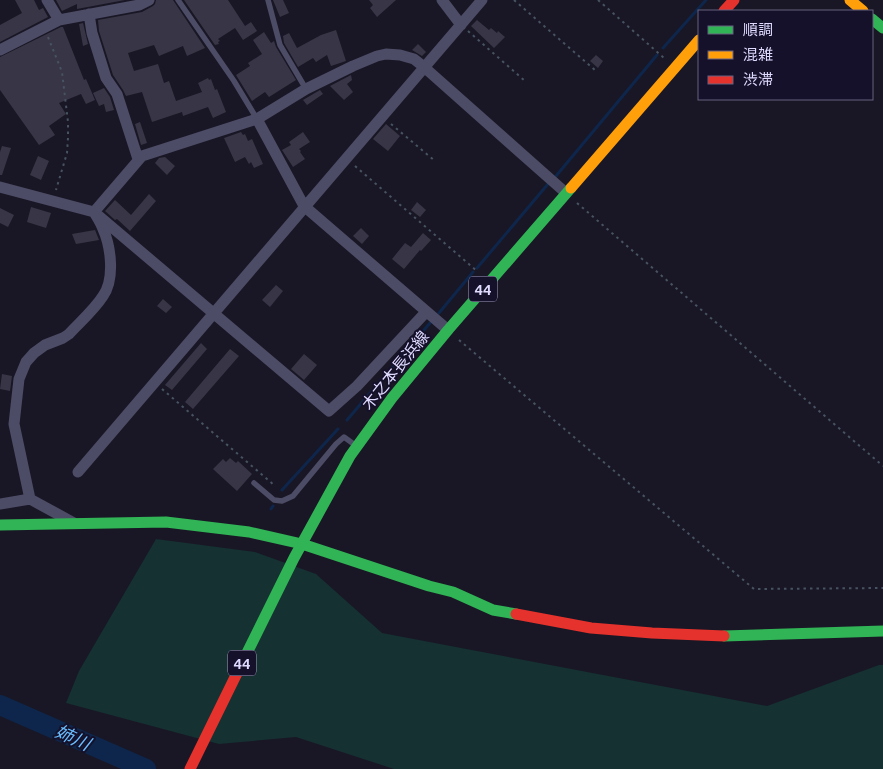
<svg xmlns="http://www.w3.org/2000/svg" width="883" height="769" viewBox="0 0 883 769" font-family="Ubuntu,'Noto Sans JP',sans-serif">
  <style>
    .green { fill: #153131 }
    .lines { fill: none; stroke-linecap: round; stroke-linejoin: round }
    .stream { stroke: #0e264b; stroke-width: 3 }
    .river { stroke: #0e264b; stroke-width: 20 }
    .building { fill: #383546 }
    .path { stroke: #475362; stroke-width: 2; stroke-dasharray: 2.5 4; stroke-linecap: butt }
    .lane { stroke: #4d4c66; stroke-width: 5.5 }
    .street { stroke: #4d4c66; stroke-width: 11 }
    .fast { stroke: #30b455; stroke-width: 11 }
    .slow { stroke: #ff9f0a; stroke-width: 11 }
    .jam { stroke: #e5322d; stroke-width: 11 }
    .labels { text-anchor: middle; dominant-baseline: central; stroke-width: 4; stroke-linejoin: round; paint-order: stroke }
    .shield { fill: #15112b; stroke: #a29ebf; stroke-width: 1 }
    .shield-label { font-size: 15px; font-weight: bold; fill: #dfdbff }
    .street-label { font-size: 16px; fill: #dfdbff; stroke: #15112b }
    .water-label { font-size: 18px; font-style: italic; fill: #69bdff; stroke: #15112b }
  </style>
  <rect width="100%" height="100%" fill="#191725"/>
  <path class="green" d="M 156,539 L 255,552 L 316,574 L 382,633 L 767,706 L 879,665 L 883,665 L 883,769 L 394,769 L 296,737 L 219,744 L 66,703 L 79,671 Z"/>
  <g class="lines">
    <path class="stream" d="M 663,48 L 706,0
      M 556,176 L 657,55
      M 477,268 L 548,184
      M 439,313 L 473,272
      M 347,420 L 430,323
      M 282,490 L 338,429
      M 271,509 L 273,506"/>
    <path class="river" d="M 0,705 L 146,769"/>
  </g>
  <path class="building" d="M 15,0 L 34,0 L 39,10 L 43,8 L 48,17 L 0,42 L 0,25 L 22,13 Z
    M 56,0 L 125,0 L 77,9 L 77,4 L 62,11 Z
    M 156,0 L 173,0 L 205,48 L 187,56 L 183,46 L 159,56 L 154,45 L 128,53 L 134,71 L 158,64 L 164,83 L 169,81 L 176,101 L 202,92 L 198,83 L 208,78 L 209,80 L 211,79 L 215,90 L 217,89 L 226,112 L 213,118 L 208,107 L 183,116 L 182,112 L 152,122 L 142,92 L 126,96 L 123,90 L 113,75 L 99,31 L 98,20 L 142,12 L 153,6 L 155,4 Z
    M 184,0 L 228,0 L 245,26 L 251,22 L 257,31 L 243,40 L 235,28 L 218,39 L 220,41 L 218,42 L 219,44 L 215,45 Z
    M 273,0 L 283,0 L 289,13 L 280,17 Z
    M 369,0 L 396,0 L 377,17 L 370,8 L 373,5 Z
    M 477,20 L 489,30 L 491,28 L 497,33 L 498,31 L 505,37 L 494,48 L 471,26 Z
    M 83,23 L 88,44 L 83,46 L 79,24 Z
    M 61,27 L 63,27 L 84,80 L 86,79 L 95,100 L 86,104 L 81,94 L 59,103 L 66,114 L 49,126 L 55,135 L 39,145 L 0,90 L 0,57 Z
    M 336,30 L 346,61 L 331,66 L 327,55 L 316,62 L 313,58 L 298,67 L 284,43 L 283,36 L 289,33 L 297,48 L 321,35 Z
    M 264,32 L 271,43 L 274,41 L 276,47 L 296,80 L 269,97 L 265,92 L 252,101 L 236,75 L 250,66 L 248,63 L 262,54 L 253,40 Z
    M 418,44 L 426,52 L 422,56 L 412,50 Z
    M 596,55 L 603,61 L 598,68 L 590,61 Z
    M 351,75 L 352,80 L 347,84 L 353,92 L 344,100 L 330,86 Z
    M 104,88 L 110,97 L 114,110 L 106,112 L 104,104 L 99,106 L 93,93 Z
    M 320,90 L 323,94 L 307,105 L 303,100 Z
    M 140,122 L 147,143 L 141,145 L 135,124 Z
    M 386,124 L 400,136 L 388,151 L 373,139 Z
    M 241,132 L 243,135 L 245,134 L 248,141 L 252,139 L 263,164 L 254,168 L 251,162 L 249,164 L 245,157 L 235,162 L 224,138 Z
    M 303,132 L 310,142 L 299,149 L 301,151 L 300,152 L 305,159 L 293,167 L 282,150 L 291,145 L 289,142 Z
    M 2,146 L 11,148 L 2,175 L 0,175 L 0,152 Z
    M 38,156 L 49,161 L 41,180 L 30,175 Z
    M 165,157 L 175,166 L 167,175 L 155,163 L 159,158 Z
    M 149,194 L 156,201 L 130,231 L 117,219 L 115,220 L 105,211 L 115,200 L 131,215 Z
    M 417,202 L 426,210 L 420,217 L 411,210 Z
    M 31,207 L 51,213 L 46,228 L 27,222 Z
    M 0,208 L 14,215 L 8,227 L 0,223 Z
    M 361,228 L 369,236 L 362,244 L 353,236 Z
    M 95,230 L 99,240 L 76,244 L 72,234 Z
    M 423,233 L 431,240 L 421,251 L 420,250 L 404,269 L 392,259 L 405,243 L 411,247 Z
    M 276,285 L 283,291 L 270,307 L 262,300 Z
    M 163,299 L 172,307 L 166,313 L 157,306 Z
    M 201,343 L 207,349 L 172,390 L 165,385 Z
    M 230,349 L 239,356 L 193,409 L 185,402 Z
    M 304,354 L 317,365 L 304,380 L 291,369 Z
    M 2,374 L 12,376 L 10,391 L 0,389 Z
    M 230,458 L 236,463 L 238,461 L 252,474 L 237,491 L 213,469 L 223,459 L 226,462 Z"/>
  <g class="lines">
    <path class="path" d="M 514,0 L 595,70
      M 598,0 L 664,58
      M 468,31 L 525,81
      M 48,37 L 62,72 L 68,122 L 68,138 L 67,153 L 56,190
      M 391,124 L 435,161
      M 355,166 L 478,272
      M 577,203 L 883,466
      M 459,340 L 754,589 L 883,588
      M 162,389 L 274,485"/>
    <path class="lane" d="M 178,0 L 234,81 L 257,119
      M 268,0 L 280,45 L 306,89
      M 254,483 L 274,500 L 282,501 L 293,496 L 336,444 L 344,437 L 355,445"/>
    <path class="street" d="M 442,0 L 461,25
      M 89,14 L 92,33 L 106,78 L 117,94 L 138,159
      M 59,20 L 139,5 L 149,0
      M 0,50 L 59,20 L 47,0
      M 0,187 L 94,212 L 329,411 L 357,386 L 426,312
      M 448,330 L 304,206 L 257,119 L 306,89 L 353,66 L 377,56 L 386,54 L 400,55 L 414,59 L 424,67 L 566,193
      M 78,472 L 482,0
      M 0,504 L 30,499
      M 74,523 L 30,499 L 14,424 L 19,379 L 26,362 L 34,353 L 45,345 L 63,338 L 69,334 C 80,322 94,310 103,296 C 115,279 111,247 103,229 C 101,223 97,217 94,212 L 142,156 L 257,119"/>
    <path class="fast" d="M 872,19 L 883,28
      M 0,525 L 166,522 L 249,532 L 302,544 L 429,586 L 453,592 L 493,610 L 516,614
      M 724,636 L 883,631
      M 241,665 L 294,558 L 350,456 L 392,398 L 448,330 L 571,188"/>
    <path class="slow" d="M 850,0 L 863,11
      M 571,188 L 699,40"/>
    <path class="jam" d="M 724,11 L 734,0
      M 516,614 L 591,628 L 652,633 L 724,636
      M 190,769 L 241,665"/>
  </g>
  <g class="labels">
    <g class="shield">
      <rect x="469" y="276.5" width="28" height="25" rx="4"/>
      <rect x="228" y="650.5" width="28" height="25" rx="4"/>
    </g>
    <g class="shield-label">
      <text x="483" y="289">44</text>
      <text x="242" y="663">44</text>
    </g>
    <g class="street-label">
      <text transform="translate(395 370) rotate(-51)">木之本長浜線</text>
    </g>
    <g class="water-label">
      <text transform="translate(73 737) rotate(24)">姉川</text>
    </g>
  </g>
  <rect x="698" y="10" width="175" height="90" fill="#15112b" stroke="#666280"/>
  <rect x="708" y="26" width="25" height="8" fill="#30b455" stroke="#666280"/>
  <text x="743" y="35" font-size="15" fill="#dfdbff">順調</text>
  <rect x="708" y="51" width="25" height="8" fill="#ff9f0a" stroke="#666280"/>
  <text x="743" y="60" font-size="15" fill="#dfdbff">混雑</text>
  <rect x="708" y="76" width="25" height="8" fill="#e5322d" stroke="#666280"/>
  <text x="743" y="85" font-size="15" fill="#dfdbff">渋滞</text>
</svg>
